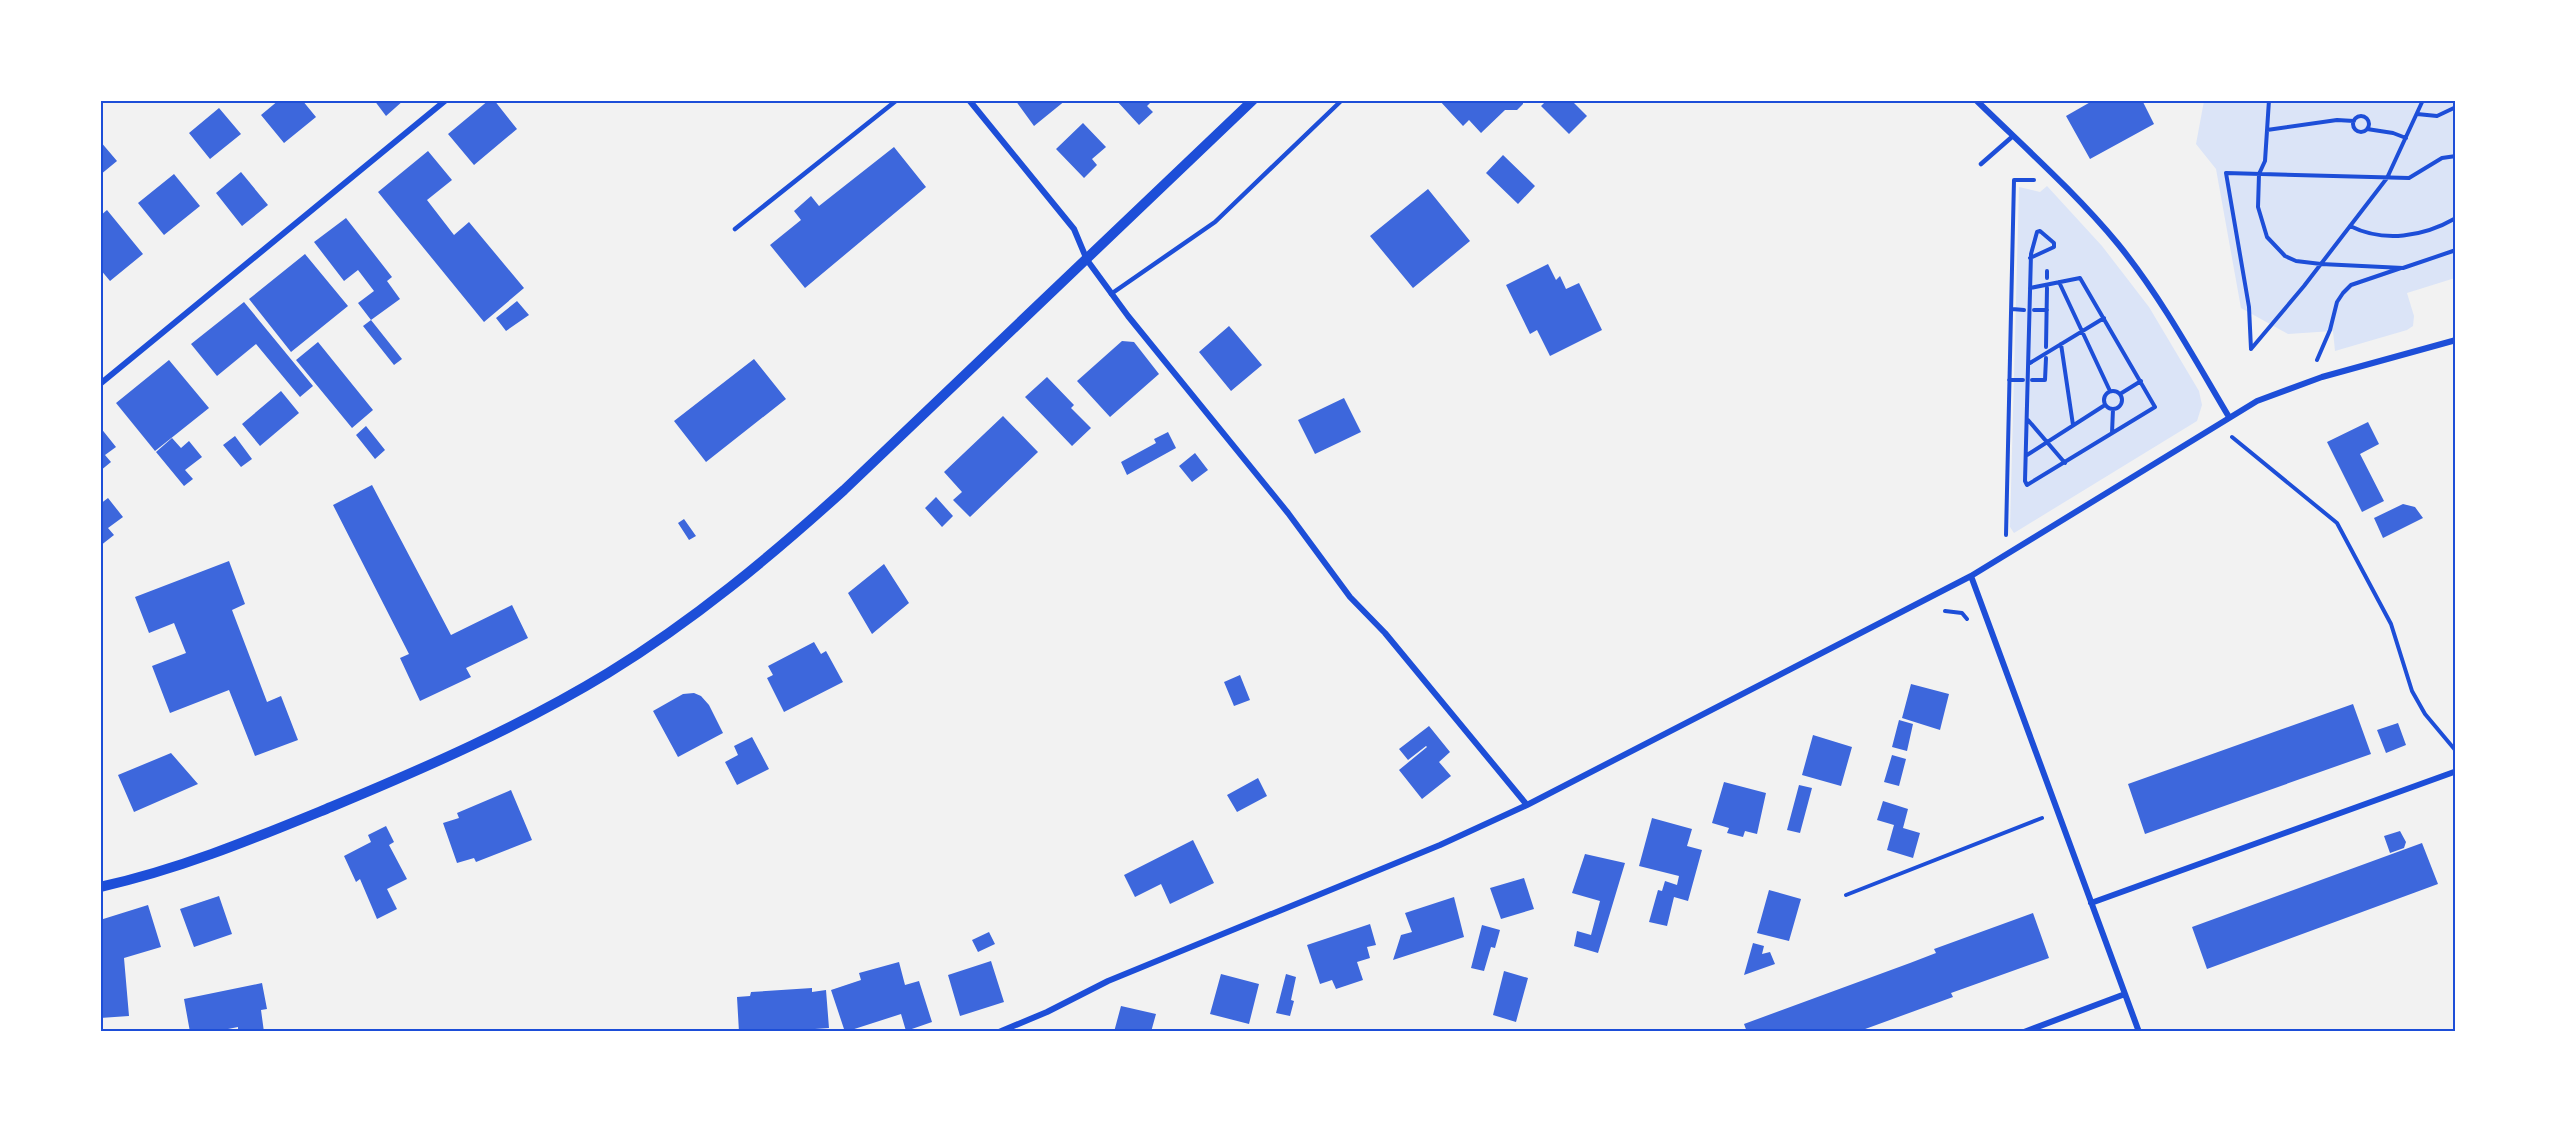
<svg xmlns="http://www.w3.org/2000/svg" width="2556" height="1132" viewBox="0 0 2556 1132" font-family="Raleway,sans-serif">
  <style>
    .green { fill: #dbe4f7 }
    .building { fill: #3d67dc }
    .lines { fill: none; stroke-linecap: round; stroke-linejoin: round }
    .path { stroke: #1d4ed8; stroke-width: 4 }
    .service { stroke: #1d4ed8; stroke-width: 4.5 }
    .minor { stroke: #1d4ed8; stroke-width: 6 }
    .tertiary { stroke: #1d4ed8; stroke-width: 10 }
    .neatline { fill: none; stroke: #1d4ed8; stroke-width: 2 }
  </style>
  <rect width="100%" height="100%" fill="#f2f2f2"/>
  <path class="green" d="M 2204,101 L 2455,101 L 2455,278 L 2407,293 L 2414,316 L 2413,326 L 2407,330 L 2335,351 L 2333,331 L 2288,334 L 2241,308 L 2216,169 L 2196,144 Z
    M 2047,186 L 2102,246 L 2149,307 L 2199,391 L 2202,405 L 2197,421 L 2014,533 L 2010,527 L 2019,187 L 2040,192 Z"/>
  <path class="building" d="M 279,100 L 302,100 L 316,117 L 284,143 L 261,115 Z
    M 374,100 L 404,100 L 386,116 Z
    M 489,100 L 494,100 L 517,129 L 474,165 L 448,134 Z
    M 1015,100 L 1066,100 L 1034,126 Z
    M 1116,100 L 1153,100 L 1147,106 L 1153,112 L 1139,125 Z
    M 1439,100 L 1523,100 L 1523,104 L 1517,110 L 1505,110 L 1481,133 L 1469,120 L 1463,126 Z
    M 1547,100 L 1571,100 L 1587,116 L 1569,134 L 1541,106 Z
    M 2094,100 L 2142,100 L 2154,124 L 2090,159 L 2066,116 Z
    M 219,108 L 241,134 L 210,159 L 189,133 Z
    M 1083,123 L 1106,147 L 1092,159 L 1097,165 L 1084,178 L 1056,149 Z
    M 100,141 L 117,161 L 100,175 Z
    M 894,147 L 926,187 L 805,288 L 770,245 L 801,220 L 794,211 L 811,196 L 819,206 Z
    M 428,151 L 452,180 L 427,200 L 454,235 L 469,222 L 524,288 L 484,322 L 378,192 Z
    M 1503,155 L 1535,186 L 1518,204 L 1486,173 Z
    M 241,172 L 268,205 L 242,226 L 216,193 Z
    M 174,174 L 200,206 L 164,235 L 138,203 Z
    M 1428,189 L 1470,241 L 1413,288 L 1370,236 Z
    M 107,210 L 143,254 L 110,281 L 100,269 L 100,216 Z
    M 346,218 L 392,277 L 387,281 L 400,299 L 371,320 L 358,303 L 374,291 L 358,270 L 344,281 L 314,242 Z
    M 305,254 L 348,306 L 291,352 L 249,299 Z
    M 1548,264 L 1556,280 L 1560,276 L 1566,289 L 1579,283 L 1602,330 L 1550,356 L 1537,330 L 1530,334 L 1506,285 Z
    M 517,301 L 529,315 L 506,331 L 496,318 Z
    M 244,302 L 313,386 L 300,397 L 256,344 L 217,376 L 191,344 Z
    M 371,320 L 402,359 L 394,365 L 363,326 Z
    M 1229,326 L 1262,365 L 1231,391 L 1199,352 Z
    M 1122,341 L 1134,342 L 1159,374 L 1110,417 L 1077,381 Z
    M 318,342 L 373,410 L 352,428 L 296,360 Z
    M 754,359 L 786,399 L 706,462 L 674,421 Z
    M 169,360 L 209,408 L 155,451 L 116,403 Z
    M 1047,377 L 1074,405 L 1071,408 L 1091,428 L 1072,446 L 1025,397 Z
    M 281,391 L 299,413 L 260,446 L 242,424 Z
    M 1344,398 L 1361,432 L 1315,454 L 1298,420 Z
    M 1003,416 L 1038,452 L 970,517 L 953,500 L 962,492 L 944,472 Z
    M 2368,422 L 2379,444 L 2360,454 L 2384,501 L 2362,512 L 2327,442 Z
    M 366,426 L 385,450 L 375,459 L 356,435 Z
    M 100,427 L 116,447 L 105,455 L 111,462 L 100,471 Z
    M 1168,432 L 1176,448 L 1127,475 L 1121,462 L 1156,443 L 1154,439 Z
    M 235,436 L 252,459 L 241,467 L 223,445 Z
    M 172,438 L 181,448 L 189,441 L 202,457 L 185,470 L 193,479 L 184,486 L 156,452 Z
    M 1195,453 L 1208,470 L 1192,482 L 1179,466 Z
    M 372,485 L 451,635 L 512,605 L 528,638 L 466,668 L 471,677 L 420,701 L 400,658 L 409,654 L 333,505 Z
    M 936,497 L 953,516 L 942,527 L 925,508 Z
    M 108,498 L 123,517 L 108,528 L 114,535 L 100,546 L 100,504 Z
    M 2403,504 L 2415,507 L 2423,518 L 2383,538 L 2374,518 Z
    M 684,519 L 696,536 L 689,540 L 678,523 Z
    M 229,561 L 245,604 L 232,610 L 267,702 L 281,696 L 298,740 L 255,756 L 229,690 L 170,713 L 152,666 L 186,653 L 174,623 L 149,633 L 135,597 Z
    M 884,564 L 909,603 L 872,634 L 848,593 Z
    M 814,642 L 821,654 L 826,651 L 843,682 L 784,712 L 767,678 L 773,675 L 768,666 Z
    M 1240,675 L 1250,700 L 1234,706 L 1224,682 Z
    M 1911,684 L 1949,694 L 1940,730 L 1902,718 Z
    M 694,693 L 701,696 L 709,705 L 723,733 L 678,757 L 653,711 L 683,694 Z
    M 2353,704 L 2371,754 L 2145,834 L 2128,784 Z
    M 1899,720 L 1913,724 L 1907,751 L 1892,747 Z
    M 2398,723 L 2406,745 L 2386,753 L 2377,730 Z
    M 1429,726 L 1450,752 L 1439,762 L 1451,776 L 1422,799 L 1399,770 L 1427,747 L 1426,746 L 1408,760 L 1399,749 Z
    M 1813,735 L 1852,747 L 1841,786 L 1802,775 Z
    M 752,737 L 769,769 L 737,785 L 725,762 L 738,755 L 734,746 Z
    M 171,753 L 198,784 L 134,812 L 118,775 Z
    M 1892,755 L 1906,759 L 1899,786 L 1884,782 Z
    M 1258,778 L 1267,796 L 1237,812 L 1227,795 Z
    M 1724,782 L 1766,793 L 1757,834 L 1745,831 L 1743,837 L 1727,833 L 1729,828 L 1712,823 Z
    M 1799,785 L 1812,788 L 1800,833 L 1787,830 Z
    M 511,790 L 532,840 L 476,862 L 474,858 L 457,863 L 443,823 L 459,818 L 457,813 Z
    M 1883,801 L 1908,809 L 1903,828 L 1920,833 L 1913,858 L 1887,850 L 1894,825 L 1877,820 Z
    M 1652,818 L 1692,829 L 1687,846 L 1702,850 L 1688,901 L 1674,897 L 1667,926 L 1649,922 L 1658,890 L 1662,891 L 1665,881 L 1677,885 L 1679,876 L 1639,866 Z
    M 386,826 L 394,842 L 389,845 L 407,879 L 387,889 L 397,909 L 377,919 L 360,879 L 356,882 L 344,856 L 371,842 L 368,835 Z
    M 2400,831 L 2406,842 L 2404,848 L 2390,853 L 2384,836 Z
    M 1193,840 L 1214,883 L 1170,904 L 1161,884 L 1135,897 L 1124,875 Z
    M 2422,843 L 2438,884 L 2207,969 L 2192,927 Z
    M 1585,854 L 1625,863 L 1598,953 L 1574,946 L 1577,931 L 1591,935 L 1600,901 L 1572,893 Z
    M 1524,878 L 1534,909 L 1501,919 L 1490,888 Z
    M 1769,890 L 1801,899 L 1789,941 L 1757,933 Z
    M 219,896 L 232,934 L 194,947 L 180,909 Z
    M 1454,897 L 1464,937 L 1393,960 L 1401,935 L 1412,932 L 1405,913 Z
    M 148,905 L 161,947 L 124,958 L 129,1016 L 100,1018 L 100,920 Z
    M 2033,913 L 2049,958 L 1951,993 L 1953,997 L 1857,1032 L 1747,1032 L 1744,1024 L 1910,963 L 1936,953 L 1934,949 Z
    M 1370,924 L 1376,945 L 1367,947 L 1370,958 L 1357,962 L 1363,980 L 1336,989 L 1332,980 L 1320,984 L 1307,945 Z
    M 1482,925 L 1500,930 L 1495,948 L 1491,947 L 1484,971 L 1471,968 Z
    M 989,932 L 995,944 L 978,952 L 972,940 Z
    M 1753,943 L 1764,946 L 1762,954 L 1770,952 L 1775,964 L 1744,975 Z
    M 991,961 L 1004,1002 L 960,1016 L 948,975 Z
    M 899,962 L 905,985 L 919,981 L 932,1022 L 906,1031 L 901,1014 L 845,1032 L 831,990 L 861,980 L 859,973 Z
    M 1504,971 L 1528,978 L 1516,1022 L 1493,1015 Z
    M 1221,974 L 1259,984 L 1249,1024 L 1210,1014 Z
    M 1286,974 L 1296,977 L 1291,1000 L 1294,1001 L 1290,1016 L 1276,1013 Z
    M 262,983 L 267,1009 L 261,1010 L 264,1032 L 238,1032 L 238,1027 L 213,1032 L 190,1032 L 184,999 Z
    M 812,988 L 812,992 L 826,990 L 829,1028 L 815,1029 L 815,1032 L 739,1032 L 737,997 L 750,996 L 751,992 Z
    M 1121,1006 L 1156,1014 L 1151,1032 L 1114,1032 Z"/>
  <g class="lines">
    <path class="path" d="M 2269,100 L 2265,161 L 2259,174 L 2258,207 L 2267,237 L 2285,256 L 2296,261 L 2321,264 L 2403,268 L 2456,250
      M 2417,114 L 2437,116 L 2456,107
      M2353 124a8 8 0 1 1 16 0a8 8 0 1 1-16 0Z
      M 2367,129 L 2393,133 L 2406,138
      M 2267,130 L 2337,120 L 2354,121
      M 2350,226 C 2384,243 2423,237 2456,218
      M 2047,278 L 2047,271
      M 2059,282 L 2110,391
      M 2030,288 L 2080,278 L 2155,407 L 2027,485 L 2025,481 L 2031,254 L 2037,232 L 2040,231 L 2054,243 L 2054,247 L 2030,258
      M 2012,309 L 2024,310
      M 2034,310 L 2047,310
      M 2061,344 L 2073,425
      M 2046,347 L 2047,288
      M 2251,349 L 2249,307 L 2226,173 L 2409,178 L 2442,158 L 2456,156
      M 2251,349 L 2304,286 L 2387,178 L 2423,100
      M 2317,360 L 2330,330 L 2337,302 L 2343,293 L 2351,285 L 2401,268
      M 2030,363 L 2104,318
      M 2009,380 L 2023,380
      M 2032,380 L 2045,380 L 2046,358
      M2104 400a9 9 0 1 1 18 0a9 9 0 1 1-18 0Z
      M 2120,394 L 2141,381
      M 2028,420 L 2065,463
      M 2112,433 L 2113,409
      M 2232,437 L 2337,523 L 2391,624 L 2412,691 L 2425,714 L 2456,751
      M 2027,455 L 2105,405
      M 2006,535 L 2014,180 L 2034,180
      M 1945,611 L 1962,613 L 1967,619
      M 1846,895 L 2042,818"/>
    <path class="service" d="M 1981,164 L 2013,136
      M 735,229 L 897,100
      M 1111,294 L 1215,222 L 1342,100"/>
    <path class="minor" d="M 969,100 L 1074,229 L 1087,260 L 1128,316 L 1288,513 L 1350,597 L 1385,633 L 1527,805
      M 1976,100 C 2024,147 2075,192 2118,244 C 2161,297 2194,358 2229,417
      M 100,384 L 446,100
      M 1971,576 L 2139,1032
      M 2091,903 L 2454,772
      M 999,1032 L 1047,1012 L 1108,981 L 1440,845 L 1527,805 L 1971,576 L 2257,401 L 2322,377 L 2456,340
      M 2024,1032 L 2125,994"/>
    <path class="tertiary" d="M 100,887 C 181,869 255,838 331,807 C 425,768 521,726 608,673 C 693,621 770,557 844,490 L 1253,100"/>
  </g>
  <rect width="2556" height="1132" fill="none" stroke="#ffffff" stroke-width="204"/>
  <rect x="102" y="102" width="2352" height="928" class="neatline"/>
</svg>
